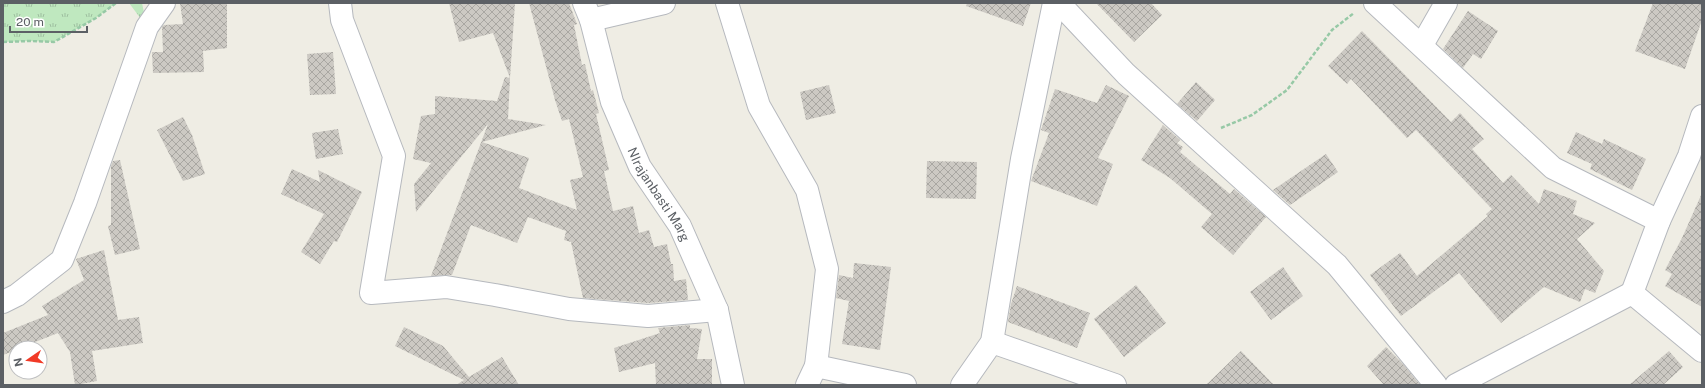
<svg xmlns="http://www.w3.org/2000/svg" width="1705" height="388" viewBox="0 0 1705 388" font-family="'Public Sans',sans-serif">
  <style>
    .grass { fill: url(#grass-tufts) }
    .building { fill: url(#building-cross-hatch) }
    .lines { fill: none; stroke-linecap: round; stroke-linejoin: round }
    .minor-casing { stroke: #b6b9be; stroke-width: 24 }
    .path { stroke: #97c9a6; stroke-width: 2.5; stroke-dasharray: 4 2; stroke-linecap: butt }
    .minor { stroke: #fff; stroke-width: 22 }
    .labels { text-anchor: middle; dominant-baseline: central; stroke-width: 4; stroke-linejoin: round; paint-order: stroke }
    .street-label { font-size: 13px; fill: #5c6065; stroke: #fff }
  </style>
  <defs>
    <pattern id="grass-tufts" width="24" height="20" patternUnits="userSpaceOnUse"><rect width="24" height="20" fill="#bfe8bf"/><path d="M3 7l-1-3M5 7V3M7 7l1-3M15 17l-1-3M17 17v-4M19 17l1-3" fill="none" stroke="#9ebf9f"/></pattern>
    <pattern id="building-cross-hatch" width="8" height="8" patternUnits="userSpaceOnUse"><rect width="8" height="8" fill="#ccc9c3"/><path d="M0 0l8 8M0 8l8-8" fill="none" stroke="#a9a7a2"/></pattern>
  </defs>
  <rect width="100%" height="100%" fill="#efede4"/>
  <path class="grass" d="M 3,3 L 116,3 L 96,18 L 54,42 L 30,41 L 3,42 Z
    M 129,3 L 142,3 L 147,27 Z"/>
  <path class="building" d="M 180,3 L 227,3 L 227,48 L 203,51 L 204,72 L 153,73 L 152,52 L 163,52 L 162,27 L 164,25 L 183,24 Z
    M 449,3 L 515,3 L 510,78 L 493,33 L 459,42 Z
    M 529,3 L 569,3 L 577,24 L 574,25 L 582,65 L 585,64 L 591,91 L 593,90 L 599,113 L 596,114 L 609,170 L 604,171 L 613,211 L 633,206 L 639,233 L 649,230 L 654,247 L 667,244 L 671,264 L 673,264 L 674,281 L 686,279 L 688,300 L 648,303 L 583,298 L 571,242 L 564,240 L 566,231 L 528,217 L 517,243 L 471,225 L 452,275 L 431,276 L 488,124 L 416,212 L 414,184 L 431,163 L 413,159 L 421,116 L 435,114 L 435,96 L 497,101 L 505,77 L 510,78 L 508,119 L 546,125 L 482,142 L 529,158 L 519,188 L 577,210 L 570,180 L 583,177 L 569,119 L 562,121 L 555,100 Z
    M 967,3 L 1031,3 L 1023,26 L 966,6 Z
    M 1096,3 L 1151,3 L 1162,15 L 1134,42 Z
    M 1653,3 L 1702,3 L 1702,20 L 1685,69 L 1635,51 Z
    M 1468,11 L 1498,31 L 1481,59 L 1473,54 L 1463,68 L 1443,49 Z
    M 1362,31 L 1451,122 L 1460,113 L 1484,139 L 1472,149 L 1503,183 L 1511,175 L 1539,204 L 1544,189 L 1577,201 L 1573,214 L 1595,223 L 1577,239 L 1604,271 L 1595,293 L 1585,289 L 1580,302 L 1544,287 L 1501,323 L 1459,273 L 1401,316 L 1370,275 L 1400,253 L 1417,276 L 1488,216 L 1486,214 L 1492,209 L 1416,130 L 1407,138 L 1351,79 L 1347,84 L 1328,66 Z
    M 333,52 L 336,94 L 310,95 L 307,54 Z
    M 1196,82 L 1215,100 L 1197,121 L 1177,104 Z
    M 829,85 L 836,113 L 806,120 L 800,92 Z
    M 1106,85 L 1129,96 L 1098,158 L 1113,164 L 1097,206 L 1031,181 L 1049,133 L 1041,130 L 1055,89 L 1097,103 Z
    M 183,117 L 192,135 L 205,174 L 183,181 L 157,130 Z
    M 1163,125 L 1180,140 L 1177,143 L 1183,147 L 1180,152 L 1230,194 L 1234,189 L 1266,217 L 1233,255 L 1201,227 L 1212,214 L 1170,178 L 1141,160 Z
    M 338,129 L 343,154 L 316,159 L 312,133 Z
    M 1576,132 L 1602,144 L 1604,139 L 1646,159 L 1632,190 L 1590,169 L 1592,164 L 1567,153 Z
    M 1326,154 L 1338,172 L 1290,205 L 1273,190 Z
    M 120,160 L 140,249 L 115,255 L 108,226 L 111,225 L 111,166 L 113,161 Z
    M 927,161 L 977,162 L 976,199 L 926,198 Z
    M 292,169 L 320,182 L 318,170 L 362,192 L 337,242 L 334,241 L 320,264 L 301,252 L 324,214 L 281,194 Z
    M 1702,193 L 1702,307 L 1665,286 L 1672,274 L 1665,270 L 1682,238 Z
    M 104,250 L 118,320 L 139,317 L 143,343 L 92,351 L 97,381 L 75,385 L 70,352 L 58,333 L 20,348 L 16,348 L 16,350 L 3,355 L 3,333 L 48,315 L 42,306 L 84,280 L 76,259 Z
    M 854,263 L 891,267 L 880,350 L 842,344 L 849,301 L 836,298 L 839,275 L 853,278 Z
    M 1283,267 L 1303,296 L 1271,320 L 1250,292 Z
    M 1136,285 L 1166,323 L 1124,357 L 1094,319 Z
    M 1017,286 L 1090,313 L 1077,348 L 1008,322 L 1011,304 Z
    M 690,325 L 690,328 L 702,329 L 697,359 L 712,359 L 712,385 L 656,385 L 655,363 L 619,372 L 614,348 L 660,333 L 658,328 Z
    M 404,327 L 443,346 L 469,377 L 502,357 L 519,385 L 456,385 L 464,380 L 395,346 Z
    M 1386,347 L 1404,365 L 1420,385 L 1384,385 L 1367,366 Z
    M 1241,351 L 1274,385 L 1206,385 Z
    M 1669,351 L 1683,367 L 1663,385 L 1629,385 Z"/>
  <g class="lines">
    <defs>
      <g id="minor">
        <path d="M 340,3 L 342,20 L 394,156 L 371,293 L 446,287 L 495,295 L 569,309 L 648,316 L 717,310"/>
        <path id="s1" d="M 584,3 L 591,20 L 612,102 L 640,167 L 680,226 L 717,310 L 733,385"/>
        <path d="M 727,3 L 759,106 L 807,190 L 827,269 L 816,366"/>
        <path d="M 1059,3 L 1126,74 L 1337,265 L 1436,385"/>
        <path d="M 1375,3 L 1553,168 L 1659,221"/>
        <path d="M 591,20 L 664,3"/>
        <path d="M 1422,45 L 1446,3"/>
        <path d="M 1632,293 L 1659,221 L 1689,156 L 1702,116"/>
        <path d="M 3,302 L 17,295 L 62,260 L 85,203 L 147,27 L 164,3"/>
        <path d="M 992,342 L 1115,385"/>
        <path d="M 807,385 L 816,366 L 905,385"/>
        <path d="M 962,385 L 992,342 L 1022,159 L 1054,3"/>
        <path d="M 1456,385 L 1632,293 L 1702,351"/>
      </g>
    </defs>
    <use href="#minor" class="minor-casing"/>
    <path class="path" d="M 3,42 L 30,41 L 54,42 L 96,18 L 116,3
      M 1221,128 L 1252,115 L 1287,90 L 1332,30 L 1354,13"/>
    <use href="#minor" class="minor"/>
  </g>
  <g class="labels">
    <g class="street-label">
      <text stroke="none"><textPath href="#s1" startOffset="207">NIrajanbasti Marg</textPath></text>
    </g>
  </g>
  <rect width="1705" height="388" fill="none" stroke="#5c6065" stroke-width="8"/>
  <g transform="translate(28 360) rotate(257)"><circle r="19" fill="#ffffff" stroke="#bebfc1"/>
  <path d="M0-3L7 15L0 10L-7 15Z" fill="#f13a27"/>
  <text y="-6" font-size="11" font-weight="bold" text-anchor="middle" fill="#5c6065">N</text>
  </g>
  <path d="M10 26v6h77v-6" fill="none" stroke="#5c6065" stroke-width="2"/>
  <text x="16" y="26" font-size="12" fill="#5c6065" stroke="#ffffff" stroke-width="3" paint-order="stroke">20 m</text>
</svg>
